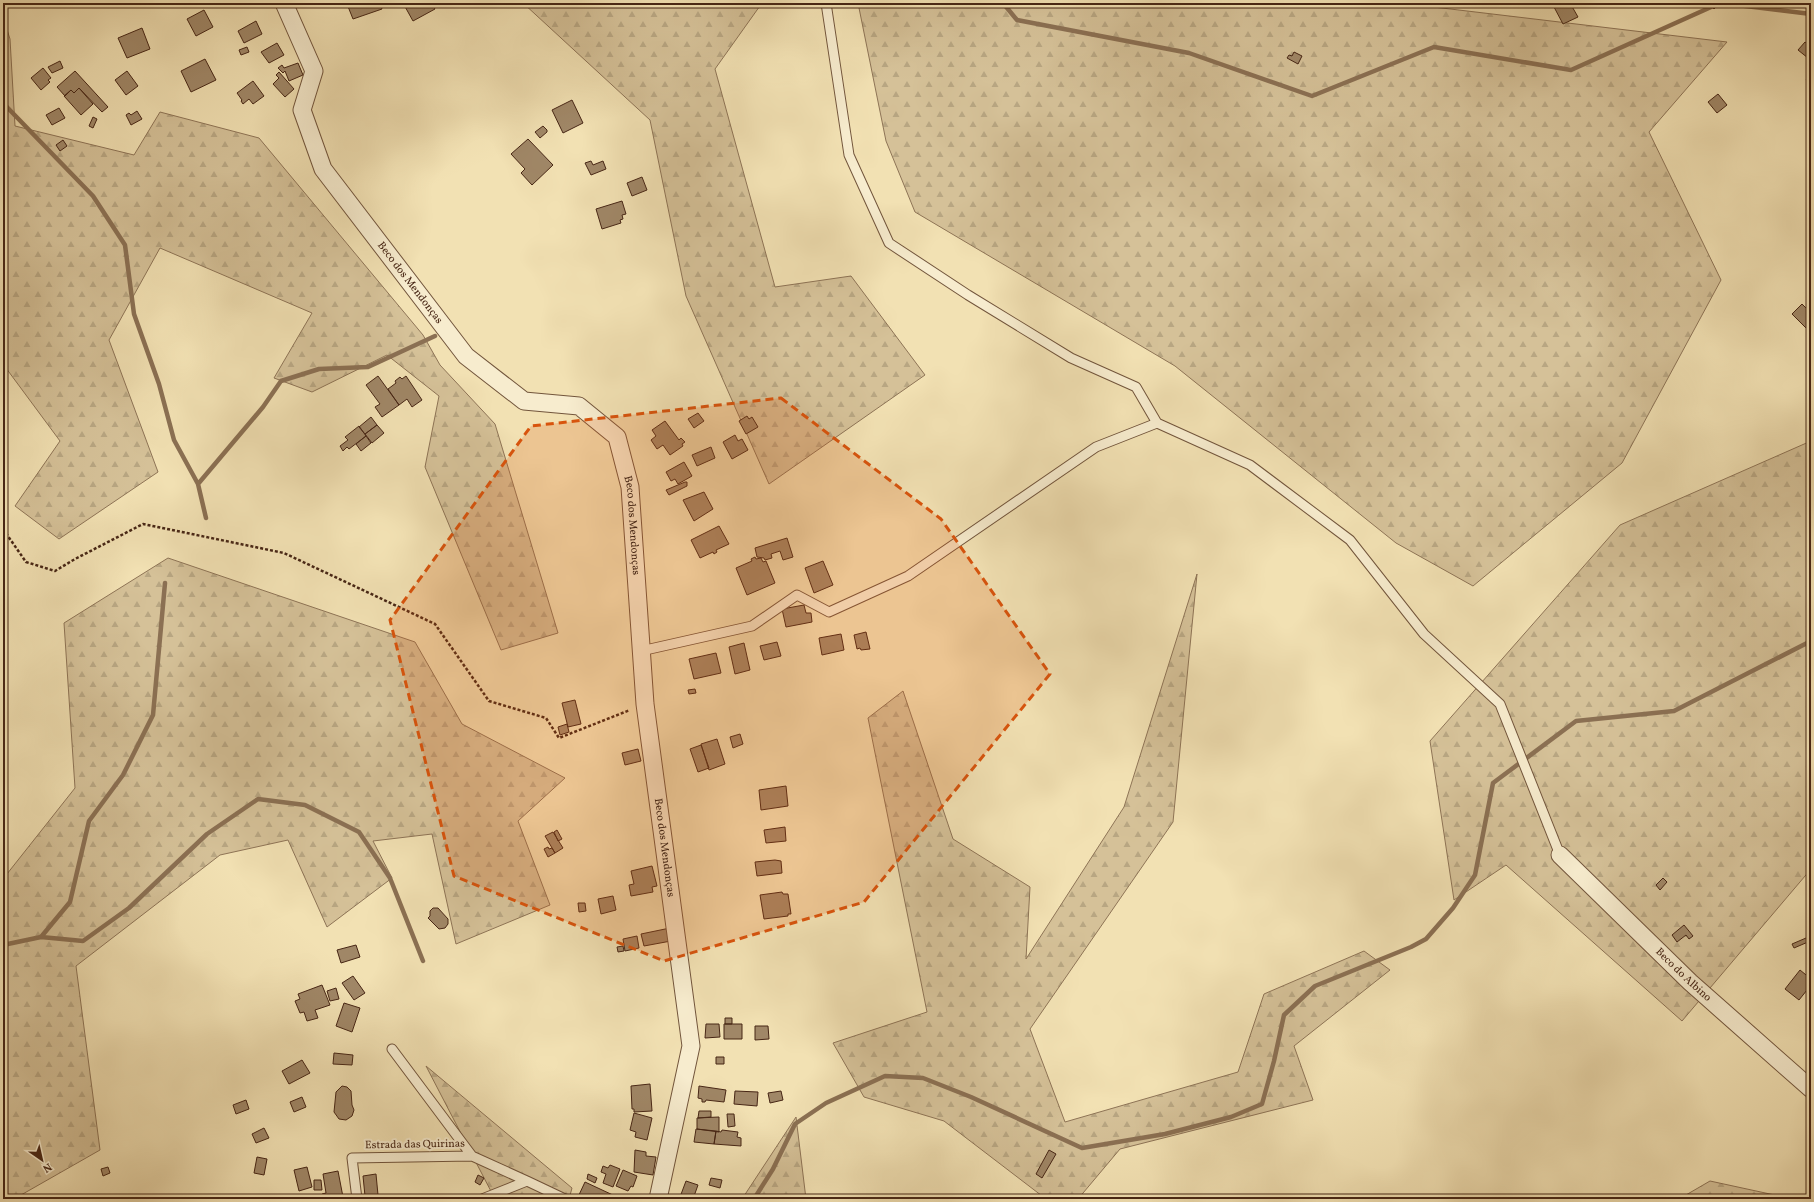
<svg xmlns="http://www.w3.org/2000/svg" width="1814" height="1202" viewBox="0 0 1814 1202" font-family="Vollkorn,serif">
  <style>
    .forest { fill: url(#forest-firs); stroke: #8e7456 }
    .lines { fill: none; stroke-linecap: round; stroke-linejoin: round }
    .stream { stroke: #8b7053; stroke-width: 4.5 }
    .building { fill: #a08767; stroke: #472615 }
    .lane-casing { stroke: #72553c; stroke-width: 11 }
    .street-casing { stroke: #72553c; stroke-width: 19 }
    .path { stroke: #472615; stroke-width: 2.5; stroke-dasharray: 3 2; stroke-linecap: butt }
    .lane { stroke: #f7ecce; stroke-width: 9 }
    .street { stroke: #f7ecce; stroke-width: 17 }
    .marked { fill: #d8540d; fill-opacity: 0.2; stroke: #d8540d; stroke-width: 3; stroke-dasharray: 8 5; stroke-linejoin: round }
    .labels { text-anchor: middle; dominant-baseline: central; stroke-width: 4; stroke-linejoin: round; paint-order: stroke }
    .street-label { font-size: 11px; fill: #472615; stroke: #f7ecce }
  </style>
  <defs>
    <pattern id="forest-firs" width="22" height="20" patternUnits="userSpaceOnUse"><rect width="22" height="20" fill="#d5c198"/><path d="M5 1l3.5 6h-7zM16 11l3.5 6h-7z" fill="#b8a682"/></pattern>
  </defs>
  <rect width="100%" height="100%" fill="#f2e1b3"/>
  <filter id="stains"><feTurbulence type="fractalNoise" baseFrequency=".005" numOctaves="4"/><feColorMatrix values="0 0 0 0 .2 0 0 0 0 .09 0 0 0 0 .02 0 0 0 .5 -.17"/></filter>
  <radialGradient id="worn" r=".72"><stop offset=".6" stop-color="#630" stop-opacity="0"/><stop offset="1" stop-color="#630" stop-opacity=".3"/></radialGradient>
  <path class="forest" d="M 523,3 L 762,3 L 715,69 L 775,287 L 851,276 L 925,375 L 769,484 L 686,296 L 650,120 Z
    M 858,3 L 1400,3 L 1727,42 L 1649,132 L 1721,280 L 1622,463 L 1473,586 L 1396,543 L 1175,366 L 915,212 L 886,141 Z
    M 3,17 L 10,39 L 15,126 L 134,155 L 160,112 L 259,138 L 423,335 L 440,365 L 495,424 L 558,633 L 501,650 L 425,467 L 439,396 L 387,355 L 312,392 L 274,378 L 312,313 L 160,248 L 109,340 L 158,472 L 59,539 L 15,506 L 60,441 L 3,364 Z
    M 1811,441 L 1811,869 L 1682,1021 L 1506,865 L 1454,900 L 1430,741 L 1620,525 Z
    M 168,558 L 415,642 L 462,724 L 565,778 L 518,821 L 550,905 L 456,944 L 432,834 L 373,841 L 392,878 L 327,927 L 288,840 L 220,855 L 76,966 L 100,1150 L 14,1199 L 3,1199 L 3,879 L 75,788 L 64,623 Z
    M 1197,574 L 1173,822 L 1030,1029 L 1065,1122 L 1238,1072 L 1264,994 L 1364,951 L 1390,970 L 1294,1046 L 1313,1100 L 1120,1149 L 1078,1199 L 1046,1199 L 944,1121 L 864,1097 L 833,1043 L 927,1012 L 868,718 L 903,691 L 953,839 L 1030,887 L 1026,959 L 1124,807 Z
    M 426,1066 L 572,1188 L 569,1199 L 495,1199 Z
    M 796,1117 L 806,1199 L 742,1199 Z
    M 1710,1181 L 1793,1199 L 1679,1199 Z"/>
  <g class="lines">
    <path class="stream" d="M 1003,3 L 1017,20 L 1189,53 L 1312,96 L 1434,47 L 1571,70 L 1720,3
      M 1721,3 L 1811,14
      M 3,103 L 93,196 L 125,245 L 134,314 L 159,384 L 174,440 L 198,484 L 206,518
      M 198,484 L 263,407 L 281,381 L 319,369 L 368,367 L 435,336
      M 41,937 L 83,941 L 129,908 L 207,834 L 258,799 L 305,805 L 359,832 L 390,878 L 423,961
      M 3,945 L 41,937 L 70,902 L 89,821 L 123,775 L 153,715 L 165,583
      M 754,1199 L 773,1169 L 795,1124 L 826,1103 L 885,1076 L 923,1078 L 971,1097 L 1082,1148 L 1165,1134 L 1231,1117 L 1262,1104 L 1274,1061 L 1284,1015 L 1315,986 L 1411,947 L 1426,939 L 1453,908 L 1475,875 L 1493,783 L 1576,721 L 1674,711 L 1811,641"/>
  </g>
  <path class="building" d="M 350,3 L 380,3 L 382,9 L 353,19 L 347,4 Z
    M 403,3 L 431,3 L 435,9 L 413,21 Z
    M 1561,3 L 1570,3 L 1578,17 L 1563,24 L 1554,7 Z
    M 1709,3 L 1720,3 L 1714,9 Z
    M 204,10 L 213,27 L 196,36 L 187,19 Z
    M 256,21 L 262,34 L 244,43 L 238,31 Z
    M 142,28 L 150,49 L 127,58 L 118,38 Z
    M 1805,42 L 1811,46 L 1811,55 L 1808,58 L 1798,50 Z
    M 277,43 L 284,55 L 269,63 L 261,52 Z
    M 247,47 L 249,52 L 241,55 L 239,50 Z
    M 1294,52 L 1302,56 L 1298,64 L 1287,58 L 1289,55 L 1292,56 Z
    M 205,59 L 216,80 L 191,92 L 181,71 Z
    M 60,61 L 63,68 L 52,73 L 48,67 Z
    M 298,63 L 303,75 L 289,81 L 285,71 L 283,73 L 278,68 L 282,65 L 284,68 Z
    M 43,68 L 51,78 L 48,80 L 50,82 L 41,90 L 31,78 Z
    M 75,71 L 108,107 L 102,112 L 79,88 L 74,93 L 71,90 L 65,96 L 57,87 Z
    M 127,71 L 138,86 L 126,95 L 115,80 Z
    M 1811,71 L 1811,85 L 1806,79 L 1808,77 L 1807,76 Z
    M 279,72 L 294,89 L 285,97 L 273,84 L 279,78 L 276,75 Z
    M 253,81 L 264,96 L 253,104 L 249,99 L 243,104 L 241,101 L 242,100 L 237,93 Z
    M 79,88 L 93,104 L 81,115 L 64,96 L 71,90 L 74,93 Z
    M 1718,94 L 1727,105 L 1717,113 L 1708,102 Z
    M 572,100 L 583,123 L 563,133 L 552,110 Z
    M 59,108 L 65,118 L 52,125 L 46,115 Z
    M 137,111 L 142,119 L 131,125 L 126,115 L 129,113 L 131,115 Z
    M 93,117 L 97,119 L 93,128 L 89,126 Z
    M 543,126 L 547,130 L 547,132 L 540,138 L 535,132 Z
    M 528,139 L 553,165 L 532,185 L 521,173 L 525,169 L 511,154 Z
    M 63,140 L 67,146 L 60,151 L 56,145 Z
    M 591,161 L 593,165 L 603,161 L 606,169 L 591,175 L 585,163 Z
    M 642,177 L 647,190 L 632,196 L 627,183 Z
    M 622,201 L 626,214 L 622,215 L 623,219 L 620,220 L 621,223 L 602,229 L 596,209 Z
    M 1802,304 L 1811,313 L 1811,333 L 1792,314 Z
    M 378,376 L 399,405 L 382,417 L 375,407 L 380,404 L 366,385 Z
    M 406,376 L 422,400 L 412,407 L 407,399 L 399,405 L 388,389 L 396,383 L 395,381 L 400,377 L 402,379 Z
    M 698,413 L 704,421 L 694,428 L 688,419 Z
    M 747,416 L 749,419 L 752,417 L 758,427 L 746,434 L 739,421 Z
    M 371,417 L 377,425 L 365,434 L 359,427 Z
    M 665,421 L 679,440 L 681,438 L 685,442 L 682,444 L 683,446 L 670,455 L 663,445 L 657,449 L 651,440 L 656,436 L 652,430 Z
    M 377,425 L 384,433 L 372,443 L 365,434 Z
    M 359,426 L 366,436 L 349,449 L 347,447 L 343,451 L 340,446 L 348,440 L 345,437 Z
    M 735,435 L 738,441 L 742,439 L 748,450 L 732,459 L 723,442 Z
    M 366,436 L 371,443 L 361,451 L 356,444 Z
    M 711,447 L 715,458 L 697,466 L 692,455 Z
    M 684,462 L 692,476 L 678,484 L 675,479 L 671,481 L 666,472 Z
    M 685,482 L 687,482 L 687,486 L 669,495 L 666,490 Z
    M 704,492 L 713,509 L 694,521 L 683,500 Z
    M 719,526 L 729,544 L 716,550 L 717,552 L 714,554 L 713,552 L 700,558 L 691,540 Z
    M 787,538 L 793,557 L 783,560 L 780,551 L 771,554 L 772,558 L 765,560 L 764,558 L 757,557 L 755,548 Z
    M 755,557 L 756,559 L 761,558 L 763,562 L 766,561 L 775,583 L 747,595 L 736,568 L 752,561 L 751,559 Z
    M 823,561 L 833,585 L 814,593 L 805,568 Z
    M 804,605 L 806,613 L 811,613 L 812,622 L 786,627 L 782,609 Z
    M 866,632 L 870,649 L 861,650 L 860,648 L 857,649 L 854,635 Z
    M 841,634 L 844,650 L 822,655 L 819,638 Z
    M 777,642 L 781,656 L 764,660 L 760,646 Z
    M 744,643 L 750,670 L 735,674 L 729,647 Z
    M 716,653 L 721,673 L 694,679 L 689,659 Z
    M 695,689 L 696,693 L 689,694 L 688,690 Z
    M 575,700 L 581,724 L 568,727 L 562,703 Z
    M 567,724 L 569,732 L 560,735 L 558,727 Z
    M 740,734 L 743,744 L 733,748 L 730,737 Z
    M 717,739 L 725,764 L 709,770 L 701,744 Z
    M 701,745 L 709,768 L 698,772 L 690,749 Z
    M 638,749 L 641,761 L 625,765 L 622,753 Z
    M 786,786 L 788,806 L 761,810 L 759,790 Z
    M 785,827 L 786,841 L 766,843 L 764,830 Z
    M 557,830 L 562,839 L 558,841 L 554,832 Z
    M 553,832 L 563,848 L 555,853 L 545,836 Z
    M 548,847 L 549,849 L 552,848 L 555,853 L 548,857 L 544,849 Z
    M 775,860 L 781,861 L 782,873 L 757,876 L 755,862 Z
    M 652,866 L 657,886 L 652,887 L 653,892 L 631,896 L 629,885 L 634,884 L 631,871 Z
    M 1663,878 L 1667,882 L 1660,890 L 1656,885 Z
    M 782,892 L 783,894 L 788,894 L 791,914 L 788,914 L 788,916 L 764,919 L 760,895 Z
    M 613,896 L 616,910 L 601,914 L 598,899 Z
    M 578,903 L 585,903 L 586,911 L 579,912 Z
    M 433,908 L 438,908 L 448,919 L 448,924 L 445,928 L 439,929 L 428,918 L 430,916 L 430,911 Z
    M 1684,925 L 1693,936 L 1689,939 L 1686,935 L 1677,942 L 1672,935 Z
    M 670,928 L 671,941 L 644,946 L 641,934 Z
    M 637,936 L 639,948 L 625,951 L 623,939 Z
    M 1806,938 L 1808,942 L 1794,948 L 1792,944 Z
    M 356,945 L 360,957 L 341,963 L 337,950 Z
    M 623,946 L 624,951 L 618,952 L 617,947 Z
    M 1800,970 L 1811,979 L 1811,985 L 1799,1000 L 1785,989 Z
    M 353,976 L 365,993 L 354,1000 L 342,983 Z
    M 322,985 L 330,1005 L 315,1010 L 318,1018 L 307,1021 L 304,1012 L 300,1013 L 295,1001 L 300,999 L 298,994 Z
    M 336,988 L 339,999 L 330,1001 L 327,991 Z
    M 344,1003 L 360,1008 L 352,1032 L 336,1026 Z
    M 725,1018 L 732,1018 L 732,1024 L 725,1024 Z
    M 706,1024 L 719,1024 L 720,1037 L 705,1038 Z
    M 724,1024 L 742,1024 L 742,1039 L 724,1039 Z
    M 755,1026 L 768,1026 L 769,1039 L 755,1040 Z
    M 334,1053 L 353,1055 L 352,1065 L 333,1064 Z
    M 716,1057 L 724,1057 L 724,1064 L 716,1064 Z
    M 302,1060 L 310,1073 L 289,1084 L 282,1071 Z
    M 650,1084 L 652,1111 L 634,1112 L 634,1109 L 632,1109 L 631,1086 Z
    M 342,1086 L 347,1087 L 351,1091 L 352,1105 L 354,1110 L 352,1116 L 346,1120 L 339,1119 L 334,1112 L 336,1092 Z
    M 699,1086 L 726,1090 L 724,1102 L 706,1100 L 705,1102 L 702,1102 L 702,1099 L 698,1098 Z
    M 735,1091 L 758,1092 L 757,1106 L 734,1104 Z
    M 781,1091 L 783,1100 L 770,1103 L 768,1093 Z
    M 302,1097 L 306,1107 L 294,1112 L 290,1102 Z
    M 246,1100 L 249,1109 L 236,1114 L 233,1105 Z
    M 699,1111 L 711,1111 L 711,1117 L 698,1118 Z
    M 634,1113 L 652,1118 L 647,1140 L 635,1137 L 636,1132 L 630,1130 Z
    M 727,1114 L 734,1114 L 735,1126 L 728,1127 Z
    M 719,1117 L 719,1132 L 697,1129 L 697,1118 Z
    M 264,1128 L 269,1138 L 256,1143 L 252,1134 Z
    M 696,1129 L 716,1131 L 714,1144 L 694,1142 Z
    M 722,1130 L 738,1132 L 737,1137 L 741,1138 L 741,1146 L 714,1144 L 716,1131 L 721,1132 Z
    M 635,1150 L 646,1152 L 646,1156 L 656,1157 L 653,1175 L 634,1172 Z
    M 1049,1150 L 1056,1154 L 1042,1178 L 1036,1174 Z
    M 257,1157 L 267,1159 L 264,1175 L 254,1173 Z
    M 610,1165 L 620,1169 L 613,1187 L 603,1183 L 606,1174 L 601,1172 L 603,1166 L 608,1168 Z
    M 108,1167 L 110,1173 L 103,1176 L 101,1169 Z
    M 307,1167 L 312,1187 L 299,1191 L 294,1170 Z
    M 623,1170 L 637,1176 L 633,1187 L 631,1186 L 628,1191 L 616,1186 Z
    M 338,1171 L 343,1197 L 323,1199 L 322,1194 L 326,1193 L 323,1174 Z
    M 376,1174 L 378,1195 L 365,1196 L 363,1176 Z
    M 588,1174 L 597,1178 L 595,1183 L 587,1179 Z
    M 478,1175 L 484,1178 L 480,1185 L 475,1182 Z
    M 711,1178 L 722,1180 L 720,1188 L 709,1185 Z
    M 314,1180 L 321,1180 L 322,1190 L 314,1190 Z
    M 686,1181 L 698,1185 L 693,1199 L 680,1197 Z
    M 585,1182 L 615,1196 L 614,1199 L 582,1199 L 578,1197 Z"/>
  <g class="lines">
    <defs>
      <path id="lane" d="M 826,3 L 849,155 L 889,243 L 968,295 L 1071,358 L 1136,387 L 1157,423 L 1250,465 L 1350,540 L 1424,634 L 1500,704 L 1560,855
        M 641,651 L 752,626 L 797,595 L 829,612 L 908,576 L 1096,447 L 1157,423
        M 392,1049 L 472,1156 L 527,1181
        M 357,1199 L 352,1158 L 472,1156
        M 482,1199 L 527,1181 L 565,1199"/>
      <g id="street">
        <path id="s1" d="M 284,3 L 314,71 L 302,110 L 323,169 L 466,356 L 524,401 L 579,406 L 617,437 L 630,487 L 645,704 L 691,1046 L 658,1199"/>
        <path id="s2" d="M 1560,855 L 1690,982 L 1811,1089"/>
      </g>
    </defs>
    <use href="#lane" class="lane-casing"/>
    <use href="#street" class="street-casing"/>
    <path class="path" d="M 3,529 L 26,562 L 55,571 L 75,559 L 143,524 L 284,553 L 435,624 L 489,701 L 546,718 L 559,738 L 630,710"/>
    <use href="#lane" class="lane"/>
    <use href="#street" class="street"/>
  </g>
  <path class="marked" d="M 781,398 L 941,519 L 1050,674 L 864,902 L 664,961 L 454,876 L 390,620 L 531,426 Z"/>
  <g class="labels">
    <g class="street-label">
      <text stroke="none"><textPath href="#s1" startOffset="321">Beco dos Mendonças</textPath></text>
      <text stroke="none"><textPath href="#s1" startOffset="681">Beco dos Mendonças</textPath></text>
      <text stroke="none"><textPath href="#s1" startOffset="1005">Beco dos Mendonças</textPath></text>
      <text stroke="none"><textPath href="#s2" startOffset="172">Beco do Albino</textPath></text>
      <text transform="translate(415 1145) rotate(-1)">Estrada das Quirinas</text>
    </g>
  </g>
  <rect width="1814" height="1202" fill="none" stroke="#f2e1b3" stroke-width="16"/>
  <rect x="4" y="4" width="1806" height="1194" fill="none" stroke="#472615" stroke-width="2"/>
  <rect x="8" y="8" width="1798" height="1186" fill="none" stroke="#472615"/>
  <g transform="translate(42 1160) rotate(146)" stroke="#f7ecce" stroke-width="3" paint-order="stroke">
  <path d="M0-3L7 15L0 10L-7 15Z" fill="#472615"/>
  <text y="-6" font-size="11" font-weight="bold" text-anchor="middle" fill="#472615">N</text>
  </g>
  <rect width="100%" height="100%" filter="url(#stains)"/>
  <rect width="100%" height="100%" fill="url(#worn)"/>
</svg>
